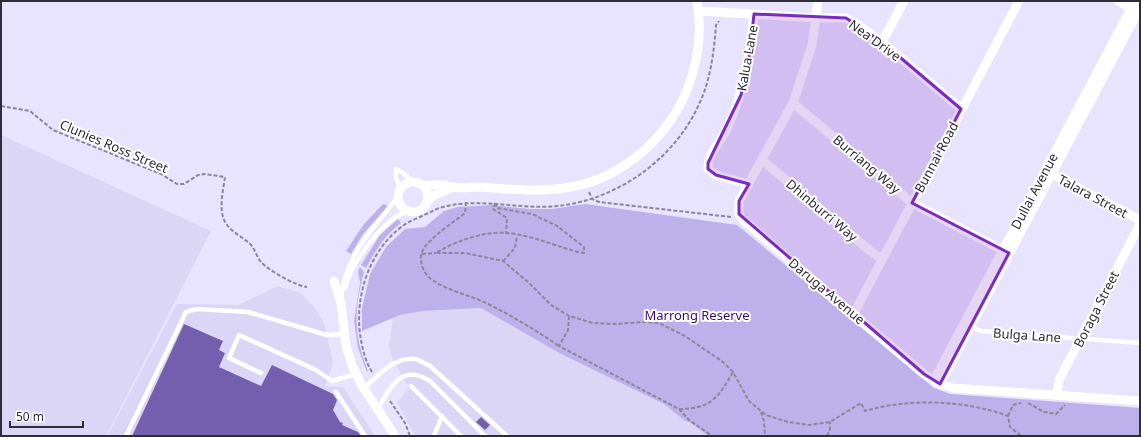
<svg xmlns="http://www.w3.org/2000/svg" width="1141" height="437" viewBox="0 0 1141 437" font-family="'Noto Sans',sans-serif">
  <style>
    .built { fill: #dbd5f6 }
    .green { fill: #bdb1eb }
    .building { fill: #735fad }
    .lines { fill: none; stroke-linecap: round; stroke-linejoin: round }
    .path { stroke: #8a8799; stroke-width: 2; stroke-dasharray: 4 2; stroke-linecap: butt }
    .lane { stroke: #fff; stroke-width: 4.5 }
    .street { stroke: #fff; stroke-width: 9 }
    .marked { fill: #7b2cbf; fill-opacity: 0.2; stroke: #7b2cbf; stroke-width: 3; stroke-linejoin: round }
    .labels { text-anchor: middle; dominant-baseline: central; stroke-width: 4; stroke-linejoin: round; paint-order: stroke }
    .street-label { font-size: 13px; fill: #2e2c36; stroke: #fff }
    .park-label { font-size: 13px; fill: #370f70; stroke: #fff }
  </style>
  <rect width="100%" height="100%" fill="#e8e3fe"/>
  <path class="built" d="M 1,135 L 211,231 L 106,436 L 1,436 Z
    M 278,286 L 301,293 L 318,312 L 325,326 L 333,363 L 325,386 L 343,387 L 375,436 L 107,436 L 177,304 L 238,305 Z
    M 481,308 L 559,353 L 664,404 L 685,421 L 691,423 L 708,436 L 415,436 L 397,402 L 407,391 L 408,386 L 391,356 L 389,347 L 393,318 L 400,315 L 423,311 Z"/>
  <path class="green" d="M 383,204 L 388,206 L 363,234 L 351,254 L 346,251 L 364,224 Z
    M 585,204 L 737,225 L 934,388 L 950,394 L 1140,408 L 1140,436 L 708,436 L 691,423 L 685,421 L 664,404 L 559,353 L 481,308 L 423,311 L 400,315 L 362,331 L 362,308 L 370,274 L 386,247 L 405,229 L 425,227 L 444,211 L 457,207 L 492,205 L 530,209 L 552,209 Z
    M 398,219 L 401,223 C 385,235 375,251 366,268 L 361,265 L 380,235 Z
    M 360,267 L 364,272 C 354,309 353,334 368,371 L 367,372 L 358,348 L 354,321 L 360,283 L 358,271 Z"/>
  <path class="building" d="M 184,324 L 223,341 L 219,350 L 225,353 L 219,367 L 261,386 L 272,365 L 333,394 L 337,400 L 333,410 L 340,422 L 343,423 L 342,425 L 358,432 L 361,436 L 132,436 Z
    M 481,417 L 490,425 L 485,430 L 476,422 Z"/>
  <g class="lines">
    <path class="path" d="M 1,106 L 30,111 L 53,130 L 161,174 L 177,184 L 184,184 L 198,175 L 205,174 L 225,177 C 223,191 219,207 224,220 C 229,231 241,236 249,243 C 255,248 256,256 261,262 C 268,270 296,286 307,287
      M 589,192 L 592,199 L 599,202 L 731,217
      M 466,202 L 465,213 C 454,222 426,240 422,252 C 419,261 423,273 431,279 C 446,290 465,294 482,301 C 509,314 534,329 559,346
      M 495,203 L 497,208 L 532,214 L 557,226 L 584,247 L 584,253 C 571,251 559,246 546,242 C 534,238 519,234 507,233 C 484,231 455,241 436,253 L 465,253 L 503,261 L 528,282 L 551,305 L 569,316 L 593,323 L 613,324 L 645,322 L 659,323 L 685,336 L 723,362 L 733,372 L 749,401 L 766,415 L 788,422 L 809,425 L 830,422 L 861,403 L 865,411 C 908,398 965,400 1008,416 L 1010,427 L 1021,436
      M 495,203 L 493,209 L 507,218 L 506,233
      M 422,254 L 436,253
      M 503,261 L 515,248 L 517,236
      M 569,316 L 568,330 L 559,346 L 679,409 L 689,420 L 712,436
      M 372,372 C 365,361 362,347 360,334 C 355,294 370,249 404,225 C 411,220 419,218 426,214 C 432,212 437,208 443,207 C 481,197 518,210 557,206 C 618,200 676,158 700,102 C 711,78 714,51 716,25 L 719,21
      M 390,401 L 405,423 L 410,436
      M 1028,403 L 1044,412 L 1056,414 L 1065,405
      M 679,409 C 711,409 718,398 733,372
      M 761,412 L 764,421 L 765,436
      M 1008,416 L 1013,405 L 1021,403
      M 827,436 L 830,429 L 830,422
      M 1103,436 L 1124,436"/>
    <path class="lane" d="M 396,169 L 403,173 L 413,182
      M 396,169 L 396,178 L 400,188
      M 345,288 C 351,264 384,216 410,211
      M 341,298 C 346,254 372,230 398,197
      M 969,326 L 981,331 L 1140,343
      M 261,373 L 229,358 L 239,335 L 316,370 L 332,381 L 356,374
      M 411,386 L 461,436
      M 364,388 C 378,376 395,356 415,359 C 420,360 425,364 430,366 L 507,436
      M 336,392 L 365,436
      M 378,409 C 390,387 402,363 430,381 L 485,436
      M 126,436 L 186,312 L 196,309 L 248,312 L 327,335 L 345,334
      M 434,436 L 442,416"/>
    <path class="street" d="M 818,1 L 812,45 L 793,103 L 739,201 L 739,214 L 742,219 L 924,374 L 940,384 L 953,388 L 1140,401
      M 1118,1 L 1136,11
      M 699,11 L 817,18 L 846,18 L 852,21 L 882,42 L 961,109
      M 882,42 L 904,1
      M 793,103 L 912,203 L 1008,253
      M 762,160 L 869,250 L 882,259
      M 1048,172 L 1140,220
      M398 197a15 15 0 1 1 30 0a15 15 0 1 1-30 0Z
      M 749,184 L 716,175 L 708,169 C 707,154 719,144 726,131 C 745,91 749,57 754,14
      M 422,185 C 429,186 436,184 443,185 C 446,185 449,187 452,187 C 460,189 470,187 479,187 C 507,189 536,192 564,188 C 616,182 661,144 683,99 C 697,69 703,34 697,1
      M 426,203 L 433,196 L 453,187
      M 334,281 L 341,303 L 346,346 L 352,365 L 361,384 L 395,436
      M 854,313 L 1019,1
      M 934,380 L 1135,1
      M 940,384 L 1140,8
      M 1057,395 L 1059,380 L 1140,224"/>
  </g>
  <path class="marked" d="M 754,14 L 846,18 L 882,42 L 961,109 L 912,203 L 1009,253 L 940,384 L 924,374 L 739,214 L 739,201 L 749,184 L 716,175 L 708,169 L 708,163 L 741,95 L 750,52 Z"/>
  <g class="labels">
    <g class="street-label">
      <text transform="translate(875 40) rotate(36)">Nea Drive</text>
      <text transform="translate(747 58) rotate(-80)">Kalua Lane</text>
      <text transform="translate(114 146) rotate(23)">Clunies Ross Street</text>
      <text transform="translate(936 157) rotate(-62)">Bunnai Road</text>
      <text transform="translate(867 164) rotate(40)">Burriang Way</text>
      <text transform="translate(1034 191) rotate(-62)">Dullai Avenue</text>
      <text transform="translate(1093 196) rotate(28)">Talara Street</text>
      <text transform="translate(822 210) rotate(40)">Dhinburri Way</text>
      <text transform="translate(827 291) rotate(40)">Daruga Avenue</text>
      <text transform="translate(1096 309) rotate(-63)">Boraga Street</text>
      <text transform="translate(1027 335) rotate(4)">Bulga Lane</text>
    </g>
    <g class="park-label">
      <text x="697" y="315">Marrong Reserve</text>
    </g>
  </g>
  <rect width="1141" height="437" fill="none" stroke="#2e2c36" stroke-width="4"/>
  <path d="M10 421v6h73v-6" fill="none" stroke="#2e2c36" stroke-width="2"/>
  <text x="16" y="421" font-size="12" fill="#2e2c36" stroke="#ffffff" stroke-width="3" paint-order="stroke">50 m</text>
</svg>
